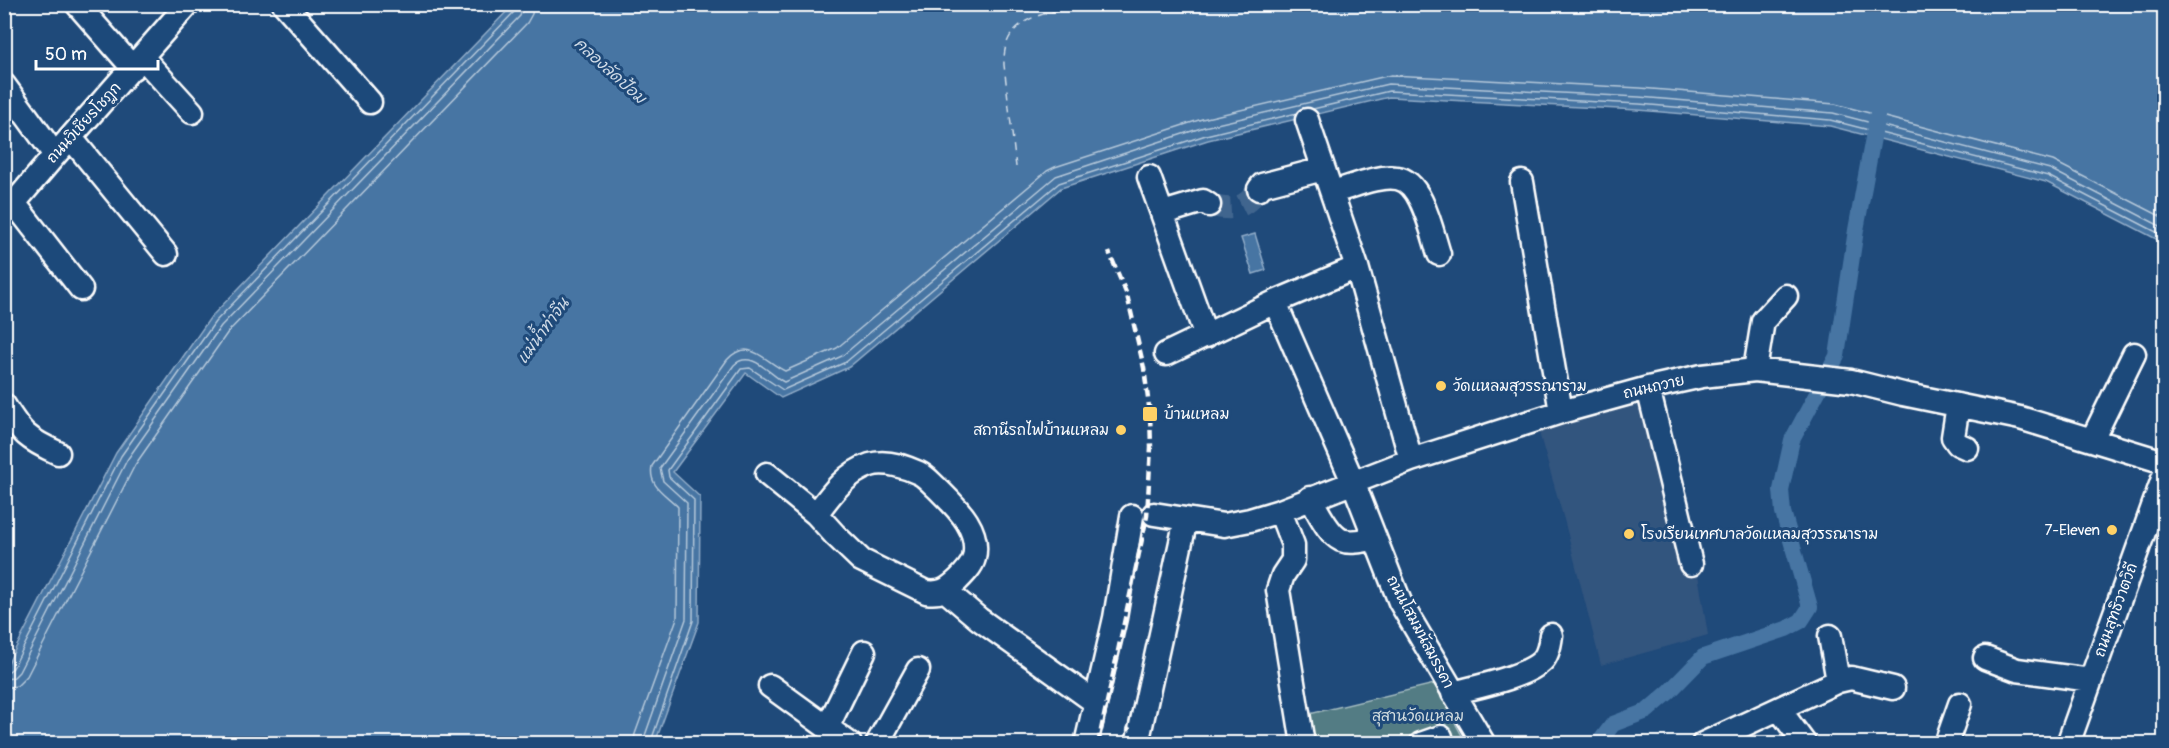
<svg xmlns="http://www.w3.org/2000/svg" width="2169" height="748" viewBox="0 0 2169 748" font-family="Pangolin,'Playpen Sans Thai',sans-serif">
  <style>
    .built { fill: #33547e }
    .green { fill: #527c84; stroke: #a8bec2; stroke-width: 1.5 }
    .water { fill: #4775a3; stroke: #91acc8; stroke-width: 1.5 }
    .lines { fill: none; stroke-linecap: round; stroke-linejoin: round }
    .shore { stroke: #b5c8da; stroke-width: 1.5 }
    .canal { stroke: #4775a3; stroke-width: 16 }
    .ferry { stroke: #d1dce8; stroke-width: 1.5; stroke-dasharray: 8 6; stroke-linecap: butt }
    .minor-tunnel { stroke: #41658e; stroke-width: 22; stroke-dasharray: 22 11; stroke-linecap: butt }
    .minor-casing { stroke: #fff; stroke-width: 27 }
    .minor { stroke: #1f4a7a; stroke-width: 22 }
    .rail { stroke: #fff; stroke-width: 4.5; stroke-dasharray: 9 4.5; stroke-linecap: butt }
    .poi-dot { fill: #ffd166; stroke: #1f4a7a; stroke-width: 2 }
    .labels { text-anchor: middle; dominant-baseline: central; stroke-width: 6; stroke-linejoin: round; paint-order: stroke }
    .street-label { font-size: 15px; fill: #fff; stroke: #1f4a7a }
    .poi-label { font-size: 15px; fill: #fff; stroke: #1f4a7a; text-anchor: start }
    .park-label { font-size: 15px; fill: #d4dee0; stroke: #1f4a7a }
    .water-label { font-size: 16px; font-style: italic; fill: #d1dce8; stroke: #1f4a7a }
  </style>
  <rect width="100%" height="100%" fill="#1f4a7a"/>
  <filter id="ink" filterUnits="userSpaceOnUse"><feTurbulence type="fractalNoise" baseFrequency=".0167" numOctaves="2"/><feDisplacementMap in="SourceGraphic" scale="12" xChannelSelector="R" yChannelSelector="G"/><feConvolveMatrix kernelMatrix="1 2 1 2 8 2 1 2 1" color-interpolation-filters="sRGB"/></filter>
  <g filter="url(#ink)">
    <path class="built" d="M 1653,397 L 1693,544 L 1708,635 L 1601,665 L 1565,523 L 1538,429 Z"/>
    <path class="green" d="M 1434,684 L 1466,743 L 1307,743 L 1305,715 Z"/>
    <path class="water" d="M 513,5 L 2164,5 L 2164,243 L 2046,182 L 1830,126 L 1638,110 L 1389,97 L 1208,140 L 1061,188 L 849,367 L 781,398 L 746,373 L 673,472 L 700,497 L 699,622 L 655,743 L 5,743 L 4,671 L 116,453 L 210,318 Z
      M 1255,234 L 1266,270 L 1253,274 L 1241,238 Z"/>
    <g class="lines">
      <path class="shore" d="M 1313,109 L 1389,91 L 1639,104 L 1830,120 L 2048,176 L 2164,236
        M 4,672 L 9,671 L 13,668 L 121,456 L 215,322 L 515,11 L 517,4
        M 4,679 L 13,678 L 19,672 L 127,460 L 221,326 L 520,16 L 524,4
        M 4,688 L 17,686 L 27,676 L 135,465 L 228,332 L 527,23 L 532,14 L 533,4
        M 633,744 L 635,734 L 677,618 L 678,507 C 666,494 648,487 652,466 L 727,360 C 749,336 765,362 785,371 L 837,348 L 1047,171 L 1055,167 L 1202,119 L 1391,75 L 1640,88 L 1835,104 L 2053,161 L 2164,218
        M 642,744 L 686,619 L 687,503 L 663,481 L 660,468 L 734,365 C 751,349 769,374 784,382 L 842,356 L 1056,176 L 1204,127 L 1388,84 L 1639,97 L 1833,113 L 2050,169 L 2164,228
        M 650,744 L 693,621 L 694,500 L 669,477 L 668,470 L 741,369 L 750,368 L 783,390 L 846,362 L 1059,183 L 1206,135 L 1297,113"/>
      <path class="canal" d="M 1598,744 L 1613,724 L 1647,711 L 1669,692 L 1703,657 L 1786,629 L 1801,621 L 1810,607 L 1783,512 L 1781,490 L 1792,440 L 1837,356 L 1856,230 L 1877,116"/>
      <path class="ferry" d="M 1016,167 L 1004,65 C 1002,15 1046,14 1084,4"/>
      <path class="minor-tunnel" d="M 1209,205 C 1233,211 1243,210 1259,189"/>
      <defs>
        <path id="minor" d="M 77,4 L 133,68
          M 284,4 L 370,102
          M 142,57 L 192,112
          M 4,85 L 55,155
          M 71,138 L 166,254
          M 1149,177 L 1206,336
          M 1522,182 L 1561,412
          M 1259,189 L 1262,185 L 1323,169
          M 1333,192 C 1352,187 1377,175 1397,178 C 1422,181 1432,233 1439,254
          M 14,203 L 81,289
          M 1163,213 L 1203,201 L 1209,205
          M 4,215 L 55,155 L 188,4
          M 1357,267 L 1411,460
          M 1275,302 L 1353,482 L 1400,602 L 1484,744
          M 1166,354 L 1275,302 L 1357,267 L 1307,120
          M 1755,370 L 1763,321 L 1786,296
          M 1648,388 L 1691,564
          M 4,405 C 22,434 27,439 58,453
          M 1958,405 L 1953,437 L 1958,444 L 1967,448
          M 2092,440 L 2134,354
          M 767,474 L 816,514 L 835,535 L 861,560 L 926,592 C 941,594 947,590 958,580 C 964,574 972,566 974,558 C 981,528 955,506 937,488 C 931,483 926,476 919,473 C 906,467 885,460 870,465 C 846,473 831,494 816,514
          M 1310,498 C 1318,510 1327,533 1341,540 C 1351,544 1364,540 1374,539
          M 1280,511 L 1293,545 L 1293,560 L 1283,575 L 1278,590 L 1303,744
          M 1154,514 L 1224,525 L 1250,520 L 1280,511 L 1411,460 L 1561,412 L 1648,388 L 1702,376 L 1755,370 L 1851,381 L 1903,394 L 2020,418 L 2164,462
          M 946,591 L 979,619 L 1095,702
          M 1830,636 L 1838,681
          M 1985,658 L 2017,670 L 2091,680
          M 770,686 L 850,744
          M 1453,693 C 1475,687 1526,677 1542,661 C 1548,655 1550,644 1551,635
          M 1779,709 L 1805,744
          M 827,728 L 864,652
          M 877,744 L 918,670
          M 1086,744 L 1115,618 L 1132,516
          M 1137,744 L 1186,519
          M 1421,744 L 1441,737
          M 1703,744 L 1838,681 L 1851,678 L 1893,688
          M 1946,744 L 1960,704
          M 2068,744 L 2164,476"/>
      </defs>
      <use href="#minor" class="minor-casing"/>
      <use href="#minor" class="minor"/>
      <path class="rail" d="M 1098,744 L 1147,516 L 1151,447 L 1150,414 L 1144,368 L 1127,295 L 1109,252
        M 1124,744 L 1129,727"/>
    </g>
  </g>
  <g class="poi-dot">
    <circle cx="1441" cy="386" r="6"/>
    <rect x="1142" y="406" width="16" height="16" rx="3"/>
    <circle cx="1121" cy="430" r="6"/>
    <circle cx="2112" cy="530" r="6"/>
    <circle cx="1629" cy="534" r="6"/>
  </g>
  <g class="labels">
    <g class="street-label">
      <text transform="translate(84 123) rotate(-48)">ถนนวิเชียรโชฎก</text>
      <text transform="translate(1654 387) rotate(-13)">ถนนถวาย</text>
      <text transform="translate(2116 610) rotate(-70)">ถนนสุทธิวาตวิถี</text>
      <text transform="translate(1420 632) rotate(62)">ถนนโสมมนัสมรรคา</text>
    </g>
    <g class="poi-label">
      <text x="1453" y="386">วัดแหลมสุวรรณาราม</text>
      <text x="1164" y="414">บ้านแหลม</text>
      <text x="1109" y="430" text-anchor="end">สถานีรถไฟบ้านแหลม</text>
      <text x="2100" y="530" text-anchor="end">7-Eleven</text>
      <text x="1641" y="534">โรงเรียนเทศบาลวัดแหลมสุวรรณาราม</text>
    </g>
    <g class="park-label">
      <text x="1418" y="716">สุสานวัดแหลม</text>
    </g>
    <g class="water-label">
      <text transform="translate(610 71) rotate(42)">คลองลัดป้อม</text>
      <text transform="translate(543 331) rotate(-54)">แม่น้ำท่าจีน</text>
    </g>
  </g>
  <rect width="2169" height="748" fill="none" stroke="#1f4a7a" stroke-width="24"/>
  <rect x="12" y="12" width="2145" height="724" fill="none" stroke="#fff" stroke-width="2" filter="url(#ink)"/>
  <path d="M36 60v9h122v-9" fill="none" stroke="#ffffff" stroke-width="3"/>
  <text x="45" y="60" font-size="18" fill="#ffffff" stroke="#1f4a7a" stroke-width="4.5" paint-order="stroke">50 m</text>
</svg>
